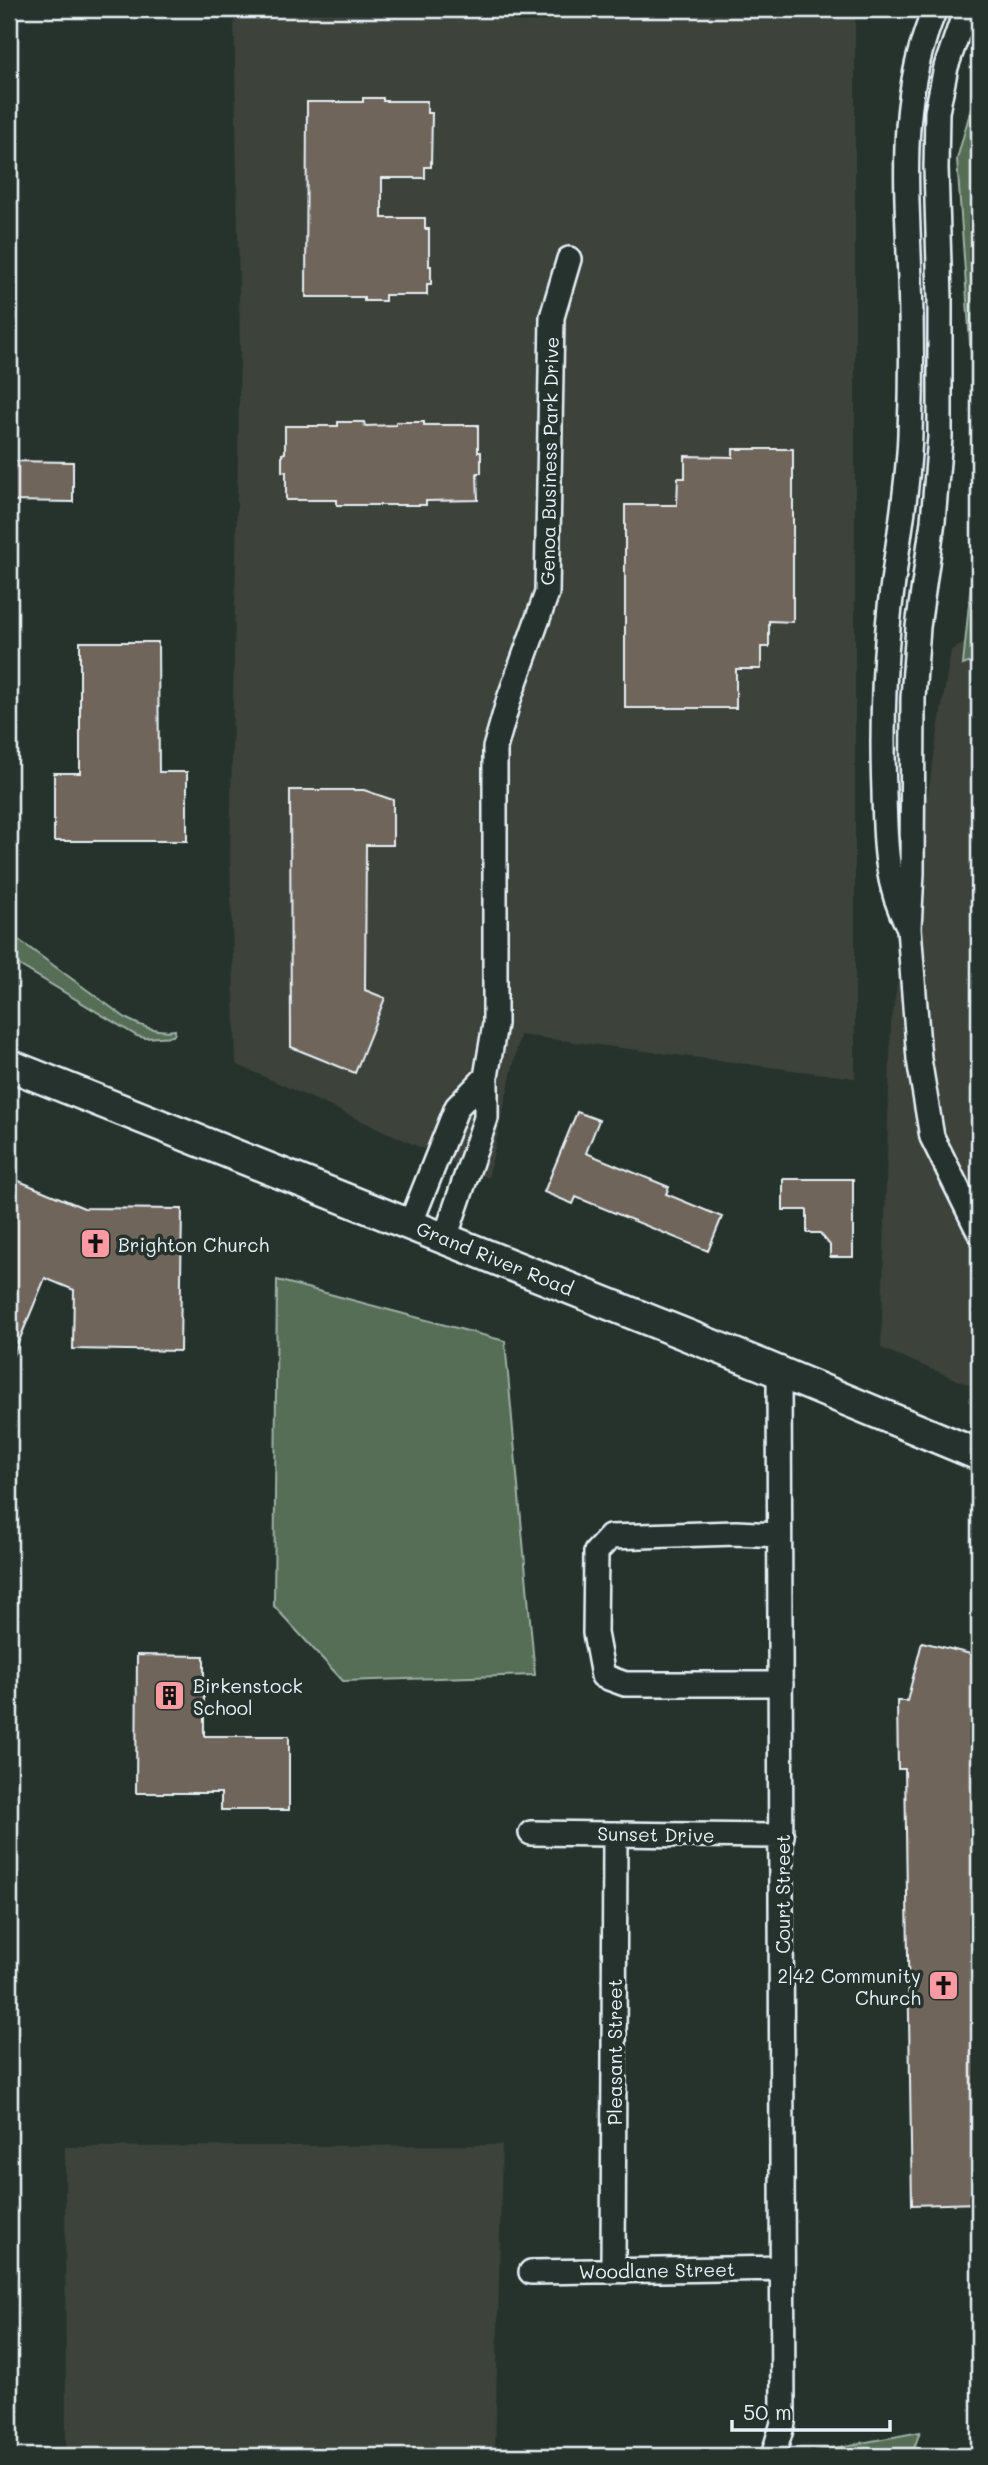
<svg xmlns="http://www.w3.org/2000/svg" width="988" height="2465" viewBox="0 0 988 2465" font-family="Mali,sans-serif">
  <style>
    .built { fill: #3c423a }
    .green { fill: #556e54; stroke: #9eb0a6; stroke-width: 2 }
    .building { fill: #70655a; stroke: #e8f1f8; stroke-width: 2 }
    .lines { fill: none; stroke-linecap: round; stroke-linejoin: round }
    .minor-casing { stroke: #e8f1f8; stroke-width: 28 }
    .major-casing { stroke: #e8f1f8; stroke-width: 35 }
    .minor { stroke: #26332d; stroke-width: 23 }
    .major { stroke: #26332d; stroke-width: 30 }
    .labels { text-anchor: middle; dominant-baseline: central; stroke-width: 7; stroke-linejoin: round; paint-order: stroke }
    .street-label { font-size: 19px; fill: #e8f1f8; stroke: #26332d }
    .poi-label { font-size: 19px; fill: #e8f1f8; stroke: #26332d; text-anchor: start }
  </style>
  <rect width="100%" height="100%" fill="#26332d"/>
  <filter id="ink" filterUnits="userSpaceOnUse"><feTurbulence type="fractalNoise" baseFrequency=".0143" numOctaves="2"/><feDisplacementMap in="SourceGraphic" scale="14" xChannelSelector="R" yChannelSelector="G"/><feConvolveMatrix kernelMatrix="1 2 1 2 8 2 1 2 1" color-interpolation-filters="sRGB"/></filter>
  <g filter="url(#ink)">
    <path class="built" d="M 234,9 L 855,9 L 855,1078 L 520,1035 L 488,1178 L 236,1064 L 230,855 L 240,350 Z
      M 979,636 L 979,1389 L 881,1348 L 891,1023 L 951,650 Z
      M 502,2145 L 495,2456 L 66,2456 L 65,2147 Z"/>
    <path class="green" d="M 979,80 L 979,414 L 975,413 L 957,159 Z
      M 979,502 L 979,659 L 963,665 Z
      M 9,933 L 127,1019 C 142,1027 158,1033 175,1030 L 175,1033 L 173,1036 L 145,1038 L 137,1036 L 9,959 Z
      M 277,1280 L 505,1341 L 535,1675 L 343,1681 L 274,1606 Z
      M 920,2432 L 911,2456 L 810,2456 L 813,2452 Z"/>
    <path class="building" d="M 363,98 L 383,98 L 383,101 L 427,101 L 427,113 L 432,113 L 431,167 L 425,167 L 425,178 L 382,178 L 382,218 L 425,218 L 425,229 L 429,229 L 429,266 L 431,266 L 431,284 L 427,284 L 427,295 L 385,295 L 385,301 L 364,301 L 364,297 L 306,297 L 307,102 L 363,102 Z
      M 338,422 L 364,422 L 365,426 L 396,425 L 396,422 L 424,422 L 424,425 L 478,425 L 478,452 L 481,452 L 481,473 L 477,473 L 478,500 L 426,501 L 426,505 L 337,505 L 337,500 L 286,500 L 286,471 L 282,472 L 282,454 L 285,453 L 285,426 L 338,426 Z
      M 733,449 L 793,449 L 793,622 L 769,621 L 769,647 L 761,647 L 761,669 L 736,669 L 736,708 L 625,708 L 625,505 L 677,505 L 678,478 L 685,478 L 685,456 L 733,457 Z
      M 9,461 L 73,462 L 73,502 L 9,501 Z
      M 80,642 L 158,642 L 159,772 L 187,772 L 187,841 L 54,841 L 54,773 L 80,773 Z
      M 290,790 L 364,790 L 393,800 L 393,845 L 366,845 L 365,990 L 385,998 L 355,1073 L 291,1047 Z
      M 577,1112 L 599,1120 L 586,1153 L 669,1187 L 666,1194 L 722,1217 L 708,1251 L 576,1197 L 573,1204 L 544,1192 Z
      M 14,1179 L 84,1208 L 182,1209 L 180,1351 L 73,1349 L 74,1290 L 45,1278 L 9,1365 L 9,1191 Z
      M 783,1179 L 853,1179 L 853,1257 L 830,1257 L 830,1245 L 820,1233 L 807,1233 L 807,1210 L 783,1210 Z
      M 922,1642 L 979,1656 L 979,2203 L 912,2205 L 905,1769 L 898,1769 L 897,1701 L 907,1701 Z
      M 137,1655 L 204,1656 L 204,1736 L 289,1736 L 289,1810 L 221,1810 L 221,1793 L 136,1793 Z"/>
    <g class="lines">
      <defs>
        <path id="minor" d="M 966,9 L 946,67 L 937,112 L 936,168 L 940,298 L 940,437 L 933,521 L 918,627 L 913,698 L 912,873 L 909,928 L 919,1059 L 932,1137 L 979,1232
          M 908,926 C 885,885 885,838 884,792 C 882,738 883,683 888,628 C 893,563 908,499 910,434 C 912,382 912,331 910,280 C 907,186 897,99 935,9
          M 410,1225 L 457,1107 L 486,1077
          M 445,1238 L 486,1118 L 486,1077 L 495,1024 L 495,748 L 509,699 L 547,593 L 552,317 L 569,259
          M 778,1535 L 736,1533 L 610,1537 L 596,1552 L 595,1633 L 603,1676 L 625,1684 L 781,1684
          M 531,1833 L 782,1836
          M 613,2271 L 615,1834
          M 531,2272 L 783,2268
          M 773,2456 L 783,2423 L 779,1371"/>
        <path id="major" d="M 9,1065 L 762,1365 L 979,1455"/>
      </defs>
      <use href="#minor" class="minor-casing"/>
      <use href="#major" class="major-casing"/>
      <use href="#minor" class="minor"/>
      <use href="#major" class="major"/>
    </g>
  </g>
  <defs>
    <symbol id="church-square" viewBox="-11 -11 22 22"><rect x="-9" y="-9" width="18" height="18" rx="4" fill="#ff9aa2" stroke="#26332d"/><path d="M-1.2-6h2.4v3.5h3.3v2.4h-3.3V6h-2.4V-.1h-3.3v-2.4h3.3Z" fill="#111"/></symbol>
    <symbol id="building-square" viewBox="-11 -11 22 22"><rect x="-9" y="-9" width="18" height="18" rx="4" fill="#ff9aa2" stroke="#26332d"/><path d="M-4-6H4V6H1V3H-1V6H-4ZM-2.5-4.3h1.7v1.8h-1.7ZM.8-4.3h1.7v1.8H.8ZM-2.5-1h1.7V.8h-1.7ZM.8-1h1.7V.8H.8Z" fill="#111"/></symbol>
  </defs>
  <g fill-rule="evenodd">
    <use href="#church-square" x="78" y="1226" width="35" height="35"/>
    <use href="#building-square" x="152" y="1678" width="35" height="35"/>
    <use href="#church-square" x="926" y="1968" width="35" height="35"/>
  </g>
  <g class="labels">
    <g class="street-label">
      <text transform="translate(549 461) rotate(-89)">Genoa Business Park Drive</text>
      <text transform="translate(495 1258) rotate(22)">Grand River Road</text>
      <text transform="translate(656 1834) rotate(1)">Sunset Drive</text>
      <text transform="translate(782 1894) rotate(-90)">Court Street</text>
      <text transform="translate(614 2052) rotate(-90)">Pleasant Street</text>
      <text transform="translate(657 2270) rotate(-1)">Woodlane Street</text>
    </g>
    <g class="poi-label">
      <text x="118" y="1244">Brighton Church</text>
      <text x="193" y="1685">Birkenstock<tspan x="193" dy="22">School</tspan></text>
      <text x="921" y="1975" text-anchor="end">2|42 Community<tspan x="921" dy="22">Church</tspan></text>
    </g>
  </g>
  <rect width="988" height="2465" fill="none" stroke="#26332d" stroke-width="35"/>
  <rect x="18" y="18" width="953" height="2430" fill="none" stroke="#e8f1f8" stroke-width="2.5" filter="url(#ink)"/>
  <path d="M732 2420v10h158v-10" fill="none" stroke="#e8f1f8" stroke-width="3.5"/>
  <text x="743" y="2420" font-size="21" fill="#e8f1f8" stroke="#26332d" stroke-width="5" paint-order="stroke">50 m</text>
</svg>
